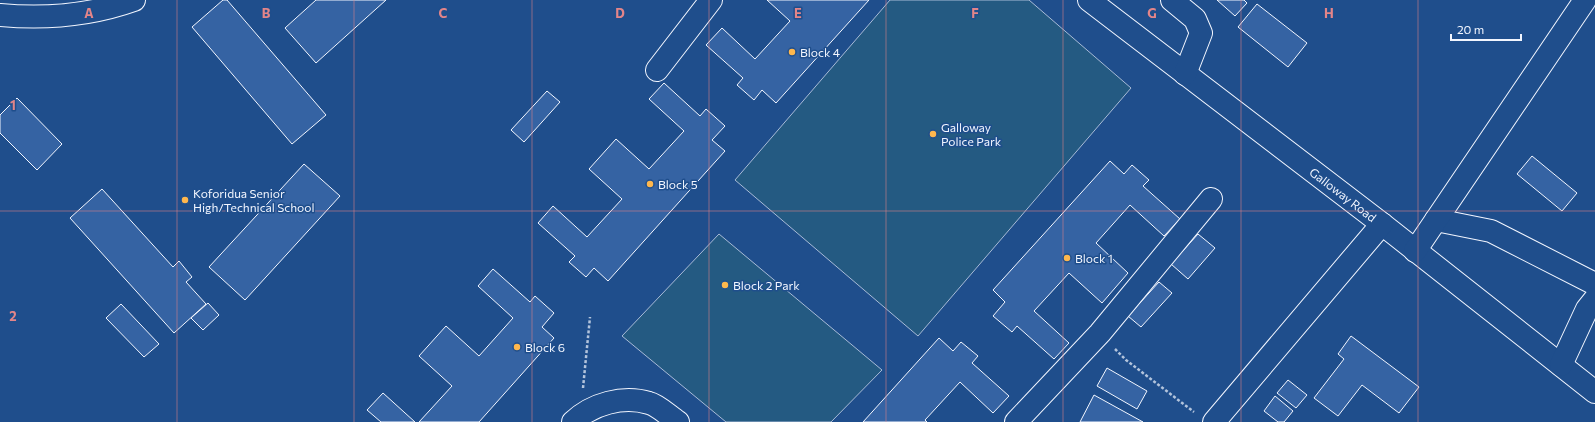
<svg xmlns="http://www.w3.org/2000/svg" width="1595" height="422" viewBox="0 0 1595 422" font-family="Commissioner,sans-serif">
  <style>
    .green { fill: #245a82; stroke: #a8bbd7 }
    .building { fill: #3563a3; stroke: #f2f6ff }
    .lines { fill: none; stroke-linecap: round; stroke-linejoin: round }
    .minor-casing { stroke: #f2f6ff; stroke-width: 24 }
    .path { stroke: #b3c4dc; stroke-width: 2.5; stroke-dasharray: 3 2; stroke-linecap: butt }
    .minor { stroke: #1f4e8c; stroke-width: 22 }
    .grid { fill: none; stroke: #e38589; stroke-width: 1; stroke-opacity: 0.55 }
    .poi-dot { fill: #ffb74d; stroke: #1f4e8c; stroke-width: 1.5 }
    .labels { text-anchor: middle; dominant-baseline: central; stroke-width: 3; stroke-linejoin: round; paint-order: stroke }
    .poi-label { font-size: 12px; fill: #f2f6ff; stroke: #1f4e8c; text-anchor: start }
    .street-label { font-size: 12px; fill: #f2f6ff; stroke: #1f4e8c }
    .grid-label { font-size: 13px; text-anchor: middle; font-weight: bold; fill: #e38589; stroke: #1f4e8c; stroke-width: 3; stroke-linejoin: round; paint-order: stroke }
  </style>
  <rect width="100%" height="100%" fill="#1f4e8c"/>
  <path class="green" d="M 890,0 L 1029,0 L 1131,88 L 918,336 L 735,180 Z
    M 719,234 L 882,370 L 831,422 L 726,422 L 622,336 Z"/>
  <path class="building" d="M 223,0 L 227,0 L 326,115 L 292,144 L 192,27 Z
    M 316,0 L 386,0 L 316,63 L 285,28 Z
    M 767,0 L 869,0 L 776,103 L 762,90 L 754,100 L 737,85 L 743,78 L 706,45 L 722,28 L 755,59 L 790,21 Z
    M 1217,0 L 1244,0 L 1247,3 L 1235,16 Z
    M 1257,4 L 1307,43 L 1288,67 L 1238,27 Z
    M 664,83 L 700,116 L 706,109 L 725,126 L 712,140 L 725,151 L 608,281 L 594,268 L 586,277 L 569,262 L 575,256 L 538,223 L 553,206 L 587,237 L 622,199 L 589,169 L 616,139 L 649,169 L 684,131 L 649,99 Z
    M 547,91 L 560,102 L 524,142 L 511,130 Z
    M 17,98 L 62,144 L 37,170 L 0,133 L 0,115 Z
    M 1532,156 L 1577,193 L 1562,211 L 1517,174 Z
    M 1110,161 L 1124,174 L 1132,165 L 1149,180 L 1143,186 L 1180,219 L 1164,236 L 1130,205 L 1096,243 L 1128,273 L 1102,303 L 1069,273 L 1034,311 L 1069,343 L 1054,359 L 1017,326 L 1012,332 L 993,316 L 1005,302 L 993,290 Z
    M 304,164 L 340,196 L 245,300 L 209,267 Z
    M 102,189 L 173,267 L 179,261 L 192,277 L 186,282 L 206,304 L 174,333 L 70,218 Z
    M 1198,234 L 1215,248 L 1188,279 L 1171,264 Z
    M 493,269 L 530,302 L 535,296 L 554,313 L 542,327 L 554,338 L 479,422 L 419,422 L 452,386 L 419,356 L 446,326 L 479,356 L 513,318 L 478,286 Z
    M 1159,282 L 1172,293 L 1141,327 L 1128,316 Z
    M 208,303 L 219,315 L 203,330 L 191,318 Z
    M 121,304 L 159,344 L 144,357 L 106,318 Z
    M 1351,336 L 1419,387 L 1399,413 L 1362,385 L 1338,416 L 1314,398 L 1344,359 L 1338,354 Z
    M 939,338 L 953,351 L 961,342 L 978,356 L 972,363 L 1009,396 L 993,413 L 960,382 L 925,420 L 927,422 L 863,422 Z
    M 1107,368 L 1147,391 L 1137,409 L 1097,386 Z
    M 1288,380 L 1307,395 L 1296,408 L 1277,393 Z
    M 383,393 L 415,422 L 381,422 L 367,410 Z
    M 1094,395 L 1143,422 L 1080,422 Z
    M 1275,396 L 1293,411 L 1284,422 L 1278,422 L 1264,411 Z"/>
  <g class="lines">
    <defs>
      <g id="minor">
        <path id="s1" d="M 1089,0 L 1382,224 L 1595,392"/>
        <path d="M 1172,0 L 1195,19 L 1201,33 L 1185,74"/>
        <path d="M 0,15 C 44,19 92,15 134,0"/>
        <path d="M 657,70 L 711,0"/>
        <path d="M 1436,220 L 1491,231 L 1595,284"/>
        <path d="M 1415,251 L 1585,0"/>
        <path d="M 1561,365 L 1587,309 L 1595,299"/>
        <path d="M 573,422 C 592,404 623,395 649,403 C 658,405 670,417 678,422"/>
        <path d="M 1016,422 L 1100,333 L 1211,199"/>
        <path d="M 1214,422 L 1382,224"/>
      </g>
    </defs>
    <use href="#minor" class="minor-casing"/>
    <path class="path" d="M 1115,349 L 1126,360 L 1194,412
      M 583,388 L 590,317"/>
    <use href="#minor" class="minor"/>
  </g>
  <path class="grid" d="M 177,0 L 177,422M 354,0 L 354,422M 532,0 L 532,422M 709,0 L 709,422M 886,0 L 886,422M 1063,0 L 1063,422M 1241,0 L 1241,422M 1418,0 L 1418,422M 0,211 L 1595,211"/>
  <g class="poi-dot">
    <circle cx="792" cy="52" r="4"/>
    <circle cx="933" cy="134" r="4"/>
    <circle cx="650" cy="184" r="4"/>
    <circle cx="185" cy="200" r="4"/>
    <circle cx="1067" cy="258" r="4"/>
    <circle cx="725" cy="285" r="4"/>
    <circle cx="517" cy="347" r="4"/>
  </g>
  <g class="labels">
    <g class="poi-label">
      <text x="800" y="52">Block 4</text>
      <text x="941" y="127">Galloway<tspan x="941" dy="14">Police Park</tspan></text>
      <text x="658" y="184">Block 5</text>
      <text x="193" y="193">Koforidua Senior<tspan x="193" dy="14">High/Technical School</tspan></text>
      <text x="1075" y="258">Block 1</text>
      <text x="733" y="285">Block 2 Park</text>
      <text x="525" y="347">Block 6</text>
    </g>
    <g class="street-label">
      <text stroke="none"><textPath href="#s1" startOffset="320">Galloway Road</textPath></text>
    </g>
  </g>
  <g class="grid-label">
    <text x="89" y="18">A</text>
    <text x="266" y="18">B</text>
    <text x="443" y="18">C</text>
    <text x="620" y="18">D</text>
    <text x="798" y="18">E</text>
    <text x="975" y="18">F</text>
    <text x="1152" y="18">G</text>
    <text x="1329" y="18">H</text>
    <text x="13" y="110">1</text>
    <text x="13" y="321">2</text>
  </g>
  <path d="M1451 34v6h70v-6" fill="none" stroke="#f2f6ff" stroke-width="2"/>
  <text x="1457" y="34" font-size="12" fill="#f2f6ff" stroke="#1f4e8c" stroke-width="3" paint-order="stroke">20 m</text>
</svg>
